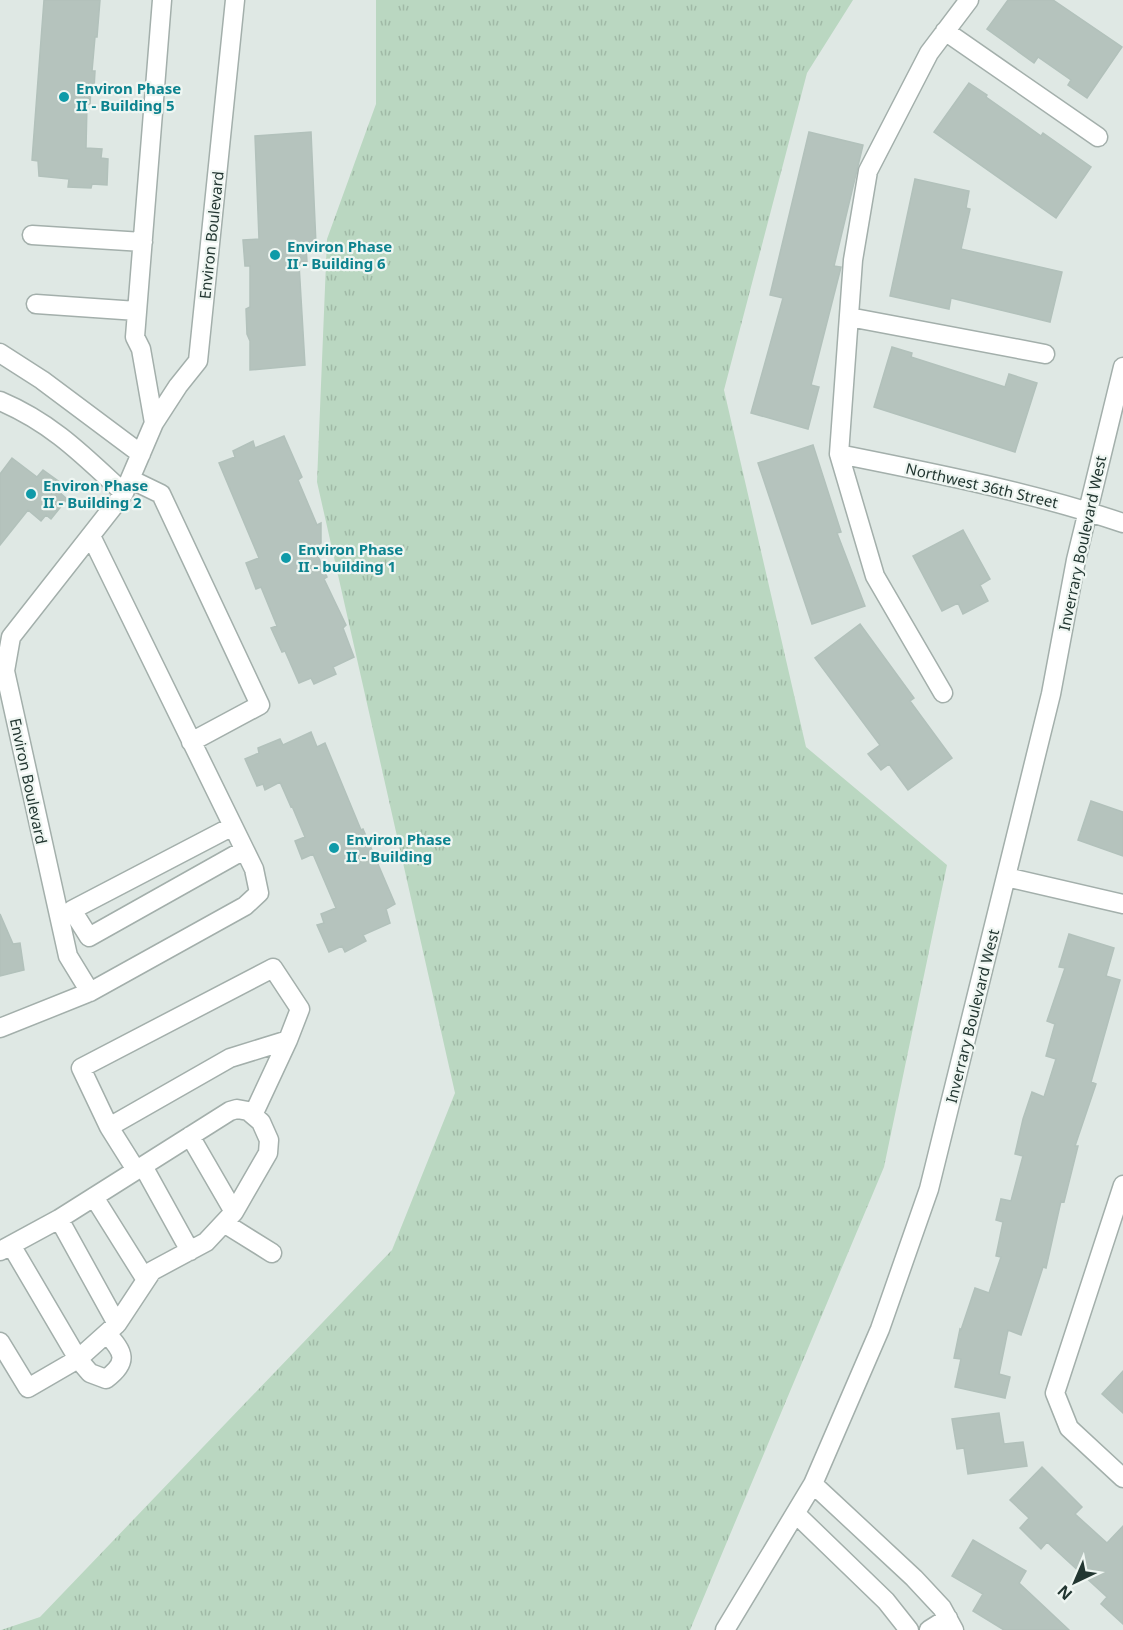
<svg xmlns="http://www.w3.org/2000/svg" width="1123" height="1630" viewBox="0 0 1123 1630" font-family="'Noto Sans',sans-serif">
  <style>
    .grass { fill: url(#grass-tufts) }
    .building { fill: #b5c3bd; stroke: #b2c1bb; stroke-width: 1.5 }
    .lines { fill: none; stroke-linecap: round; stroke-linejoin: round }
    .minor-casing { stroke: #a3afab; stroke-width: 21 }
    .minor { stroke: #fff; stroke-width: 18 }
    .culture-dot { fill: #0f9aa8; stroke: #eff6f2; stroke-width: 2 }
    .labels { text-anchor: middle; dominant-baseline: central; stroke-width: 4.5; stroke-linejoin: round; paint-order: stroke }
    .culture-label { font-size: 15px; font-weight: bold; fill: #0d838f; stroke: #eff6f2; text-anchor: start }
    .street-label { font-size: 15px; fill: #223631; stroke: #eff6f2 }
  </style>
  <defs>
    <pattern id="grass-tufts" width="24" height="20" patternUnits="userSpaceOnUse" patternTransform="scale(1.5)"><rect width="24" height="20" fill="#bad7c1"/><path d="M3 7l-1-3M5 7V3M7 7l1-3M15 17l-1-3M17 17v-4M19 17l1-3" fill="none" stroke="#a0b9a6"/></pattern>
  </defs>
  <rect width="100%" height="100%" fill="#dfe8e4"/>
  <path class="grass" d="M 376,0 L 853,0 L 807,73 L 724,390 L 806,747 L 947,865 L 884,1167 L 690,1630 L 1,1630 L 40,1617 L 392,1250 L 455,1093 L 317,482 L 327,239 L 376,104 Z"/>
  <path class="building" d="M 44,0 L 100,0 L 97,37 L 95,37 L 92,71 L 95,71 L 94,89 L 91,89 L 90,104 L 87,104 L 86,148 L 102,149 L 101,158 L 108,159 L 107,185 L 92,184 L 91,188 L 68,187 L 69,179 L 39,176 L 38,161 L 32,160 Z
    M 1008,0 L 1053,0 L 1122,47 L 1087,98 L 1068,85 L 1071,80 L 1038,57 L 1034,63 L 987,29 Z
    M 969,83 L 987,95 L 986,97 L 1041,136 L 1043,133 L 1091,167 L 1056,218 L 934,132 Z
    M 311,132 L 316,245 L 306,247 L 307,262 L 299,264 L 305,365 L 250,370 L 250,341 L 247,334 L 246,309 L 250,307 L 250,266 L 245,266 L 243,240 L 259,239 L 255,136 Z
    M 809,132 L 863,145 L 834,266 L 841,267 L 811,385 L 819,387 L 808,429 L 751,413 L 783,298 L 770,295 Z
    M 915,179 L 969,191 L 966,208 L 970,209 L 961,249 L 1062,272 L 1050,322 L 951,298 L 949,309 L 890,296 Z
    M 892,347 L 912,353 L 911,357 L 1005,387 L 1009,374 L 1037,383 L 1015,452 L 874,407 Z
    M 284,436 L 302,477 L 298,480 L 317,525 L 321,523 L 321,543 L 314,547 L 327,577 L 324,579 L 346,625 L 343,628 L 354,657 L 333,667 L 336,674 L 314,684 L 311,678 L 299,683 L 285,651 L 282,652 L 271,628 L 277,626 L 261,587 L 256,589 L 246,563 L 259,558 L 219,463 L 235,457 L 233,451 L 253,441 L 255,448 Z
    M 813,445 L 841,532 L 837,533 L 865,606 L 812,624 L 758,463 Z
    M 12,458 L 37,477 L 43,470 L 61,483 L 57,490 L 67,499 L 51,519 L 46,515 L 41,521 L 28,510 L 0,545 L 0,474 Z
    M 963,530 L 990,579 L 980,585 L 988,601 L 963,614 L 958,603 L 942,611 L 913,556 Z
    M 860,624 L 914,698 L 910,701 L 952,758 L 908,790 L 889,764 L 881,770 L 868,754 L 880,745 L 815,658 Z
    M 311,732 L 317,747 L 325,743 L 361,830 L 363,829 L 395,904 L 386,909 L 390,923 L 363,935 L 366,941 L 345,952 L 342,946 L 329,952 L 317,925 L 324,923 L 321,914 L 336,908 L 313,854 L 302,859 L 295,841 L 305,837 L 292,806 L 291,807 L 280,782 L 265,790 L 263,784 L 257,786 L 245,759 L 259,753 L 258,748 L 280,739 L 283,745 Z
    M 1091,801 L 1123,812 L 1123,856 L 1078,840 Z
    M 0,914 L 13,944 L 20,943 L 24,970 L 0,976 Z
    M 1069,934 L 1114,948 L 1106,976 L 1120,980 L 1091,1082 L 1096,1084 L 1075,1146 L 1078,1146 L 1064,1202 L 1061,1201 L 1046,1268 L 1043,1267 L 1021,1335 L 1008,1330 L 999,1374 L 1010,1377 L 1005,1398 L 955,1387 L 961,1359 L 954,1358 L 960,1329 L 961,1330 L 975,1288 L 989,1293 L 1001,1257 L 996,1256 L 1003,1222 L 996,1220 L 1001,1199 L 1011,1201 L 1023,1156 L 1015,1154 L 1023,1119 L 1032,1092 L 1044,1097 L 1056,1059 L 1046,1056 L 1055,1024 L 1047,1021 L 1065,968 L 1059,967 Z
    M 1123,1371 L 1123,1413 L 1102,1394 Z
    M 999,1413 L 1004,1444 L 1023,1442 L 1027,1466 L 968,1474 L 964,1448 L 957,1449 L 952,1419 Z
    M 1042,1467 L 1082,1507 L 1075,1514 L 1107,1543 L 1123,1526 L 1123,1624 L 1101,1604 L 1107,1597 L 1047,1542 L 1041,1549 L 1020,1528 L 1029,1518 L 1010,1500 Z
    M 973,1540 L 1026,1571 L 1019,1583 L 1069,1630 L 1004,1630 L 973,1611 L 983,1594 L 952,1576 Z"/>
  <g class="lines">
    <defs>
      <path id="minor" d="M 945,31 L 1098,137
        M 32,235 L 143,242
        M 36,304 L 137,311
        M 849,317 L 1045,354
        M 0,353 L 42,380 L 141,454
        M 0,401 C 52,423 83,455 124,493
        M 154,423 L 141,349 L 135,337 L 162,0
        M 839,454 C 934,473 1031,492 1123,523
        M 130,479 L 161,494 L 260,705 L 191,742
        M 943,693 L 875,576 L 839,454 L 853,260 L 868,171 L 929,53 L 969,0
        M 233,826 L 72,910 L 89,937 L 244,850
        M 1006,877 L 1123,904
        M 90,992 L 68,956 L 5,671 L 11,637 L 124,493 L 154,423 L 178,386 L 198,361 L 235,0
        M 0,1028 L 90,992 L 245,906 L 259,893 L 254,869 L 91,536
        M 109,1127 L 81,1068 L 273,968 L 300,1009 L 288,1040 L 253,1115
        M 190,1136 L 234,1212
        M 143,1166 L 190,1251
        M 136,1170 L 109,1127 L 230,1058 L 288,1040
        M 1123,1185 L 1055,1393 L 1069,1428 L 1123,1478
        M 94,1197 L 146,1280
        M 224,1223 L 272,1253
        M 0,1251 L 59,1219 L 230,1111 L 237,1109 L 248,1111 L 261,1122 L 269,1140 L 268,1153 L 234,1212 L 206,1242 L 152,1271 L 117,1324 L 59,1219
        M 107,1334 C 124,1352 129,1362 106,1379 L 90,1373 L 78,1359 L 117,1324
        M 0,1342 L 28,1388 L 78,1359 L 11,1245
        M 813,1484 L 914,1578 L 942,1608 L 954,1630
        M 796,1514 L 886,1601 L 909,1630
        M 725,1630 L 813,1484 L 880,1329 L 929,1189 L 1051,694 L 1076,560 L 1123,367
        M 929,1630 L 948,1618"/>
    </defs>
    <use href="#minor" class="minor-casing"/>
    <use href="#minor" class="minor"/>
  </g>
  <g class="culture-dot">
    <circle cx="64" cy="97" r="6"/>
    <circle cx="275" cy="255" r="6"/>
    <circle cx="31" cy="494" r="6"/>
    <circle cx="286" cy="558" r="6"/>
    <circle cx="334" cy="848" r="6"/>
  </g>
  <g class="labels">
    <g class="culture-label">
      <text x="76" y="88">Environ Phase<tspan x="76" dy="17">II - Building 5</tspan></text>
      <text x="287" y="246">Environ Phase<tspan x="287" dy="17">II - Building 6</tspan></text>
      <text x="43" y="485">Environ Phase<tspan x="43" dy="17">II - Building 2</tspan></text>
      <text x="298" y="549">Environ Phase<tspan x="298" dy="17">II - building 1</tspan></text>
      <text x="346" y="839">Environ Phase<tspan x="346" dy="17">II - Building</tspan></text>
    </g>
    <g class="street-label">
      <text transform="translate(211 235) rotate(-84)">Environ Boulevard</text>
      <text transform="translate(982 485) rotate(13)">Northwest 36th Street</text>
      <text transform="translate(1082 543) rotate(-78)">Inverrary Boulevard West</text>
      <text transform="translate(29 781) rotate(78)">Environ Boulevard</text>
      <text transform="translate(972 1016) rotate(-76)">Inverrary Boulevard West</text>
    </g>
  </g>
  <g transform="translate(1075 1582) rotate(224)" stroke="#eff6f2" stroke-width="4.5" paint-order="stroke">
  <path d="M0-4.5L10 22L0 15L-10 22Z" fill="#223631"/>
  <text y="-9" font-size="16" font-weight="bold" text-anchor="middle" fill="#223631">N</text>
  </g>
</svg>
